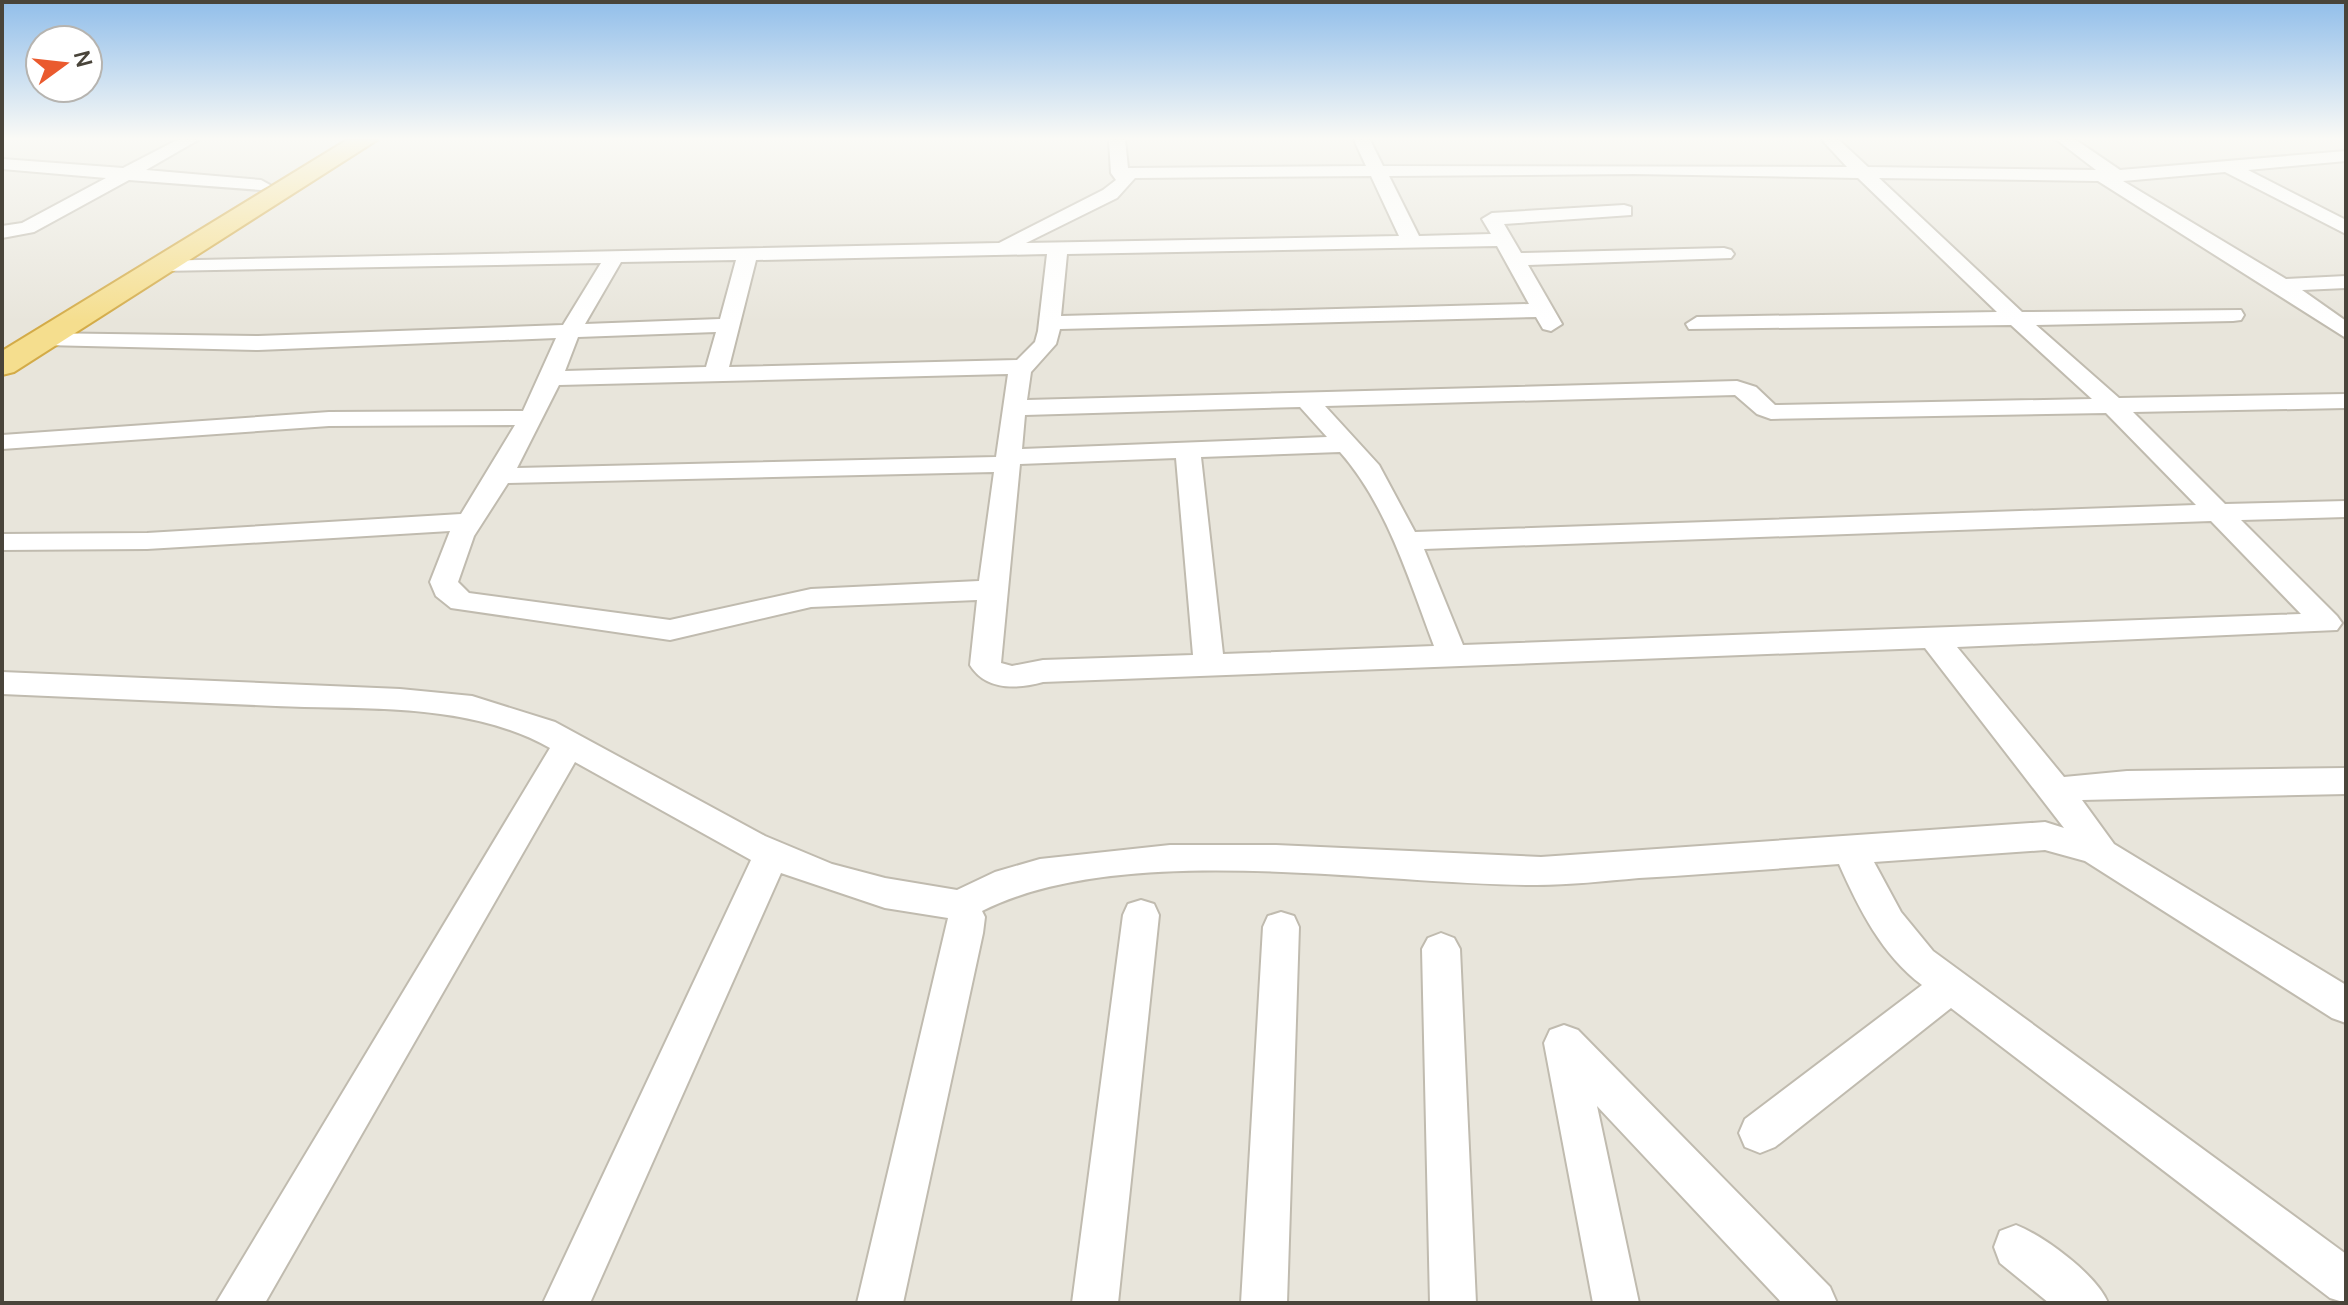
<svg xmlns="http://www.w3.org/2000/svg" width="2348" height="1305" viewBox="0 0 2348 1305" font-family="Manrope,sans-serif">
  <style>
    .residential { fill: #e8e5db }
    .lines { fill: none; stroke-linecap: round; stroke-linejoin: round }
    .minor-casing { stroke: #c0bbaf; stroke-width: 4 }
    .trunk-casing { stroke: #d3ab48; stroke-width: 4 }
    .minor { fill: #fff; fill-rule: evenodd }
    .trunk { fill: #f5de8e; fill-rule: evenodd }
  </style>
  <rect width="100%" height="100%" fill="#f5f3ec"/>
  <path class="residential" d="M 2,140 L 2346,140 L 2346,1303 L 2,1303 Z"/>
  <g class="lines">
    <defs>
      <path id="minor" d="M 177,140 L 198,140 L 146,170 L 261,180 L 270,185 L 261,190 L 129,180 L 34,232 L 2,238 L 2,226 L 22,223 L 106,178 L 2,169 L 2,159 L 123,168 Z
        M 1109,140 L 1125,140 L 1128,168 L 1366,166 L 1354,140 L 1370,140 L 1383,166 L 1847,167 L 1822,140 L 1839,140 L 1868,167 L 2096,170 L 2057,140 L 2076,140 L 2120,170 L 2346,151 L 2346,161 L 2248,170 L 2346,220 L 2346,234 L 2225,172 L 2123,181 L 2286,279 L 2346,276 L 2346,288 L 2302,290 L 2346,321 L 2346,338 L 2098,181 L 1879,178 L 2022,312 L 2241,310 L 2244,315 L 2241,320 L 2233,321 L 2036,325 L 2119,398 L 2346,394 L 2346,408 L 2133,412 L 2225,504 L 2346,501 L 2346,517 L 2241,520 L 2337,616 L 2342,623 L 2337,630 L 1957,647 L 2064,777 L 2127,771 L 2346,768 L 2346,794 L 2082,800 L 2114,844 L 2346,985 L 2346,1023 L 2332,1018 L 2085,861 L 2045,850 L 1874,862 L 1901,912 L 1933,951 L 2346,1254 L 2346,1303 L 2330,1298 L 1951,1008 L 1775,1147 L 1760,1153 L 1745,1147 L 1739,1133 L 1745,1119 L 1922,985 C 1882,955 1859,909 1839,864 C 1773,869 1706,874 1639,878 C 1605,881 1570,885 1536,885 C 1375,885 1126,839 982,911 L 985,917 L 983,933 L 903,1303 L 857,1303 L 948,918 L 885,908 L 781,873 L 590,1303 L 543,1303 L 751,860 L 575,762 L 265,1303 L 216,1303 L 550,748 C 469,702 366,710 276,706 C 185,702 93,698 2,694 L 2,672 L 400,689 L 472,696 L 555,722 L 765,836 L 832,864 L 885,878 L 957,890 L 995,872 L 1040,859 L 1170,845 L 1276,845 L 1541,857 L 2045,822 L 2064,828 L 1925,648 L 1043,682 C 1017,689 986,691 970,665 L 977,600 L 811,607 L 670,640 L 451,608 L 436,596 L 430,582 L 450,531 L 147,549 L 2,550 L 2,534 L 147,533 L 461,514 L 515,425 L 329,426 L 2,449 L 2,435 L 329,412 L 523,411 L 556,338 L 258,350 L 44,345 L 33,338 L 36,333 L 258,336 L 563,325 L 601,263 L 160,271 L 150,265 L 153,261 L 999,243 L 1103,190 L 1116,180 L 1111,173 ZM 1634,174 L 1858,178 L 1997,312 L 1697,317 L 1686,324 L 1689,329 L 2011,325 L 2092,399 L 1775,405 L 1756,387 L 1737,381 L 1027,400 L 1031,372 L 1056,344 L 1060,329 L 1536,317 L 1543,329 L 1551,331 L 1562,324 L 1528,265 L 1731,258 L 1734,254 L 1731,250 L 1724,248 L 1521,253 L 1504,224 L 1631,215 L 1631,207 L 1624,205 L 1492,213 L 1482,219 L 1491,234 L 1419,236 L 1389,176 ZM 1371,176 L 1399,236 L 1026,243 L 1117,198 L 1135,178 ZM 1497,246 L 1529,304 L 1061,316 L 1067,254 ZM 1047,254 L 1038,331 L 1035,342 L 1017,360 L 729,367 L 756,260 ZM 736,260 L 720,319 L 585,324 L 621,262 ZM 716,332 L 706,367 L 565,371 L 578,337 ZM 1008,374 L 996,457 L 517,468 L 559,385 ZM 1735,395 L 1757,414 L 1771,419 L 2106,413 L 2196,505 L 1415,532 L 1379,465 L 1325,406 ZM 1300,407 L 1327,437 L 1022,449 L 1025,415 ZM 1340,452 C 1387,505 1409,580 1434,646 L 1223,654 L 1201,457 ZM 1176,458 L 1193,655 L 1043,660 L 1012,666 L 1001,663 L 1020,464 ZM 994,472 L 979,581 L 811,589 L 670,620 L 469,593 L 458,582 L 474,536 L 508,483 ZM 2211,521 L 2301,614 L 1463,645 L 1424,549 Z
        M 1141,900 L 1154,904 L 1159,915 L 1118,1303 L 1072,1303 L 1123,915 L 1128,904 Z
        M 1281,912 L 1294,916 L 1299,927 L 1287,1303 L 1241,1303 L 1263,927 L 1268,916 Z
        M 1441,933 L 1454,938 L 1460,949 L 1476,1303 L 1430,1303 L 1422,949 L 1428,938 Z
        M 1564,1025 L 1578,1030 L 1830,1287 L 1837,1303 L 1782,1303 L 1597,1106 L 1639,1303 L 1593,1303 L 1544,1043 L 1550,1030 Z
        M 2016,1225 C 2044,1236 2097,1275 2108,1303 L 2049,1303 L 2000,1263 L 1994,1247 L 2000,1231 Z"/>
      <path id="trunk" d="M 347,140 L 377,140 L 14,372 L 2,375 L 2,351 Z"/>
    </defs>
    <use href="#minor" class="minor-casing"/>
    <use href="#trunk" class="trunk-casing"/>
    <use href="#minor" class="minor"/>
    <use href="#trunk" class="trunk"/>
  </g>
  <linearGradient id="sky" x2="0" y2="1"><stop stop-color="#91beea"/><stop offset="0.43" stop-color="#fafaf6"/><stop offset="1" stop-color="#fafaf6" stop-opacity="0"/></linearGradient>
  <rect width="2348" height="322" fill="url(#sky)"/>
  <rect width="2348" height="1305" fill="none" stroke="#49443a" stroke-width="8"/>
  <g transform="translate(64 64) rotate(75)"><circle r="38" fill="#ffffff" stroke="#b6b4b0" stroke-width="2"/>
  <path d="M0-6L14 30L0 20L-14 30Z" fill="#ea5a2e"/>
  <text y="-12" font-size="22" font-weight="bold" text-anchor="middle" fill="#49443a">N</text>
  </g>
</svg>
